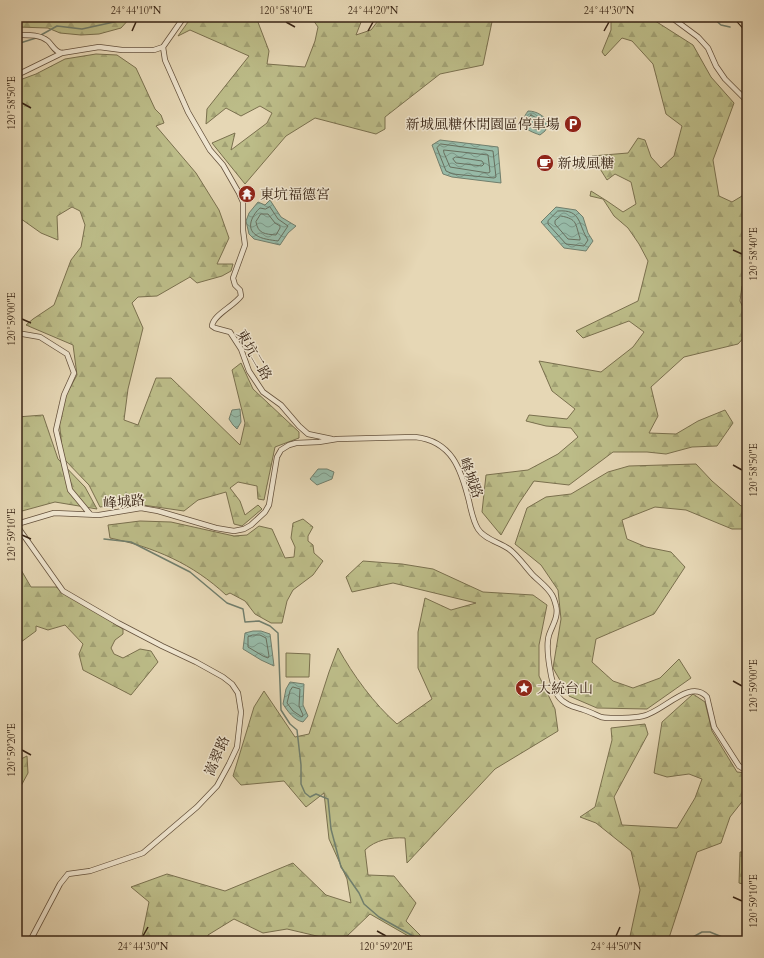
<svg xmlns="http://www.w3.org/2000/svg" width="764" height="958" viewBox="0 0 764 958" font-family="Cardo,'Noto Serif TC',serif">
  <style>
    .grass { fill: #bcbc88; stroke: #7a704e }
    .forest { fill: url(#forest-firs); stroke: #7a704e }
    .water { fill: url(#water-waves); stroke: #717e6c }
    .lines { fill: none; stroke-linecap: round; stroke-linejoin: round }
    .shore { stroke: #686f5e; stroke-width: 1 }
    .stream { stroke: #717e6c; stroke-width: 1.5 }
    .minor-casing { stroke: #64513c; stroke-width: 6 }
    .highway-casing { stroke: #382414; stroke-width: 9 }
    .minor { stroke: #efe5cf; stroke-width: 4.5 }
    .highway { stroke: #e6d7b5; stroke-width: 7 }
    .ticks { fill: none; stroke: #382414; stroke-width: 1.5 }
    .labels { text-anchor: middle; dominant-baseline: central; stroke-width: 3; stroke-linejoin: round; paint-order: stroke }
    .poi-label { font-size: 14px; fill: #382414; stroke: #efe5cf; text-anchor: start }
    .street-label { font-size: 14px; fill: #382414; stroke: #efe5cf }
    .neatline { fill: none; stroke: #382414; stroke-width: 1.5 }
    .ticks-label { font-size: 10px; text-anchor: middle; fill: #382414 }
  </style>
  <defs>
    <pattern id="forest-firs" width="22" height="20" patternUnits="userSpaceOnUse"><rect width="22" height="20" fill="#bcbc88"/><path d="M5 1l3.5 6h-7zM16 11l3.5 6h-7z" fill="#a2a174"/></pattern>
    <pattern id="water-waves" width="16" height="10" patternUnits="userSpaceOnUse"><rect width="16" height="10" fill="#97baa7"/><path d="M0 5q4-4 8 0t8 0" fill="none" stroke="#7c9787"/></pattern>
  </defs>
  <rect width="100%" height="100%" fill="#e6d7b5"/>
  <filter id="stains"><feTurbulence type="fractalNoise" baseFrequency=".005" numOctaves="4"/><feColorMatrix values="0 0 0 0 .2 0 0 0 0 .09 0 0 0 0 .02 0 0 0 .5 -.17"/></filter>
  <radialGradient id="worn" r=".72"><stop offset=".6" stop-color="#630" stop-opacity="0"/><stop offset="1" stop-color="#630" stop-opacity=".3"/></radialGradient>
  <path class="grass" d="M 286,653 L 310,654 L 309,677 L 286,677 Z"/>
  <path class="forest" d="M 17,17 L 131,17 L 121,28 L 99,34 L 81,35 L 60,33 L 48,28 L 17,27 Z
    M 194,17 L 256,17 L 269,51 L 267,64 L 305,67 L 315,41 L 318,27 L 311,17 L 363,17 L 356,35 L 371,30 L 381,17 L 493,17 L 483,65 L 440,74 L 385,117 L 385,129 L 376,134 L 315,118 L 286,136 L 245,184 L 212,143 L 235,133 L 231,150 L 267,123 L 272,113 L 260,106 L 241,116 L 226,108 L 206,124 L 207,109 L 249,56 L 190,30 L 178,36 L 188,22 Z
    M 611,17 L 649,17 L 693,45 L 711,77 L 734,103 L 713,160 L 719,196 L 732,202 L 742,196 L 747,170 L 747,285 L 742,286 L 740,301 L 747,316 L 747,334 L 738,344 L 684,357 L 651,387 L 658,416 L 649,433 L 676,434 L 698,421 L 725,410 L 733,423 L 717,446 L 692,447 L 666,454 L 647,452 L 613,452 L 569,485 L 534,481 L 519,503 L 501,535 L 482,512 L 486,475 L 528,470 L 558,454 L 578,437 L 571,428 L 546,426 L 526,421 L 529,415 L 567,419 L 575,409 L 552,391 L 539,361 L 601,372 L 633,347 L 644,332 L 629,321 L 583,338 L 576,331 L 638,301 L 648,261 L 639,244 L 628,228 L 614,216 L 603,199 L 590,196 L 591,191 L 607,201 L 623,212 L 636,204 L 631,182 L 615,174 L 607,180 L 592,156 L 628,153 L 638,138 L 645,140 L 651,157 L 661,168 L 674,156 L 682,126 L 666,114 L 653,64 L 632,41 L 622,38 L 605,56 L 602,52 L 611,30 Z
    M 96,54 L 117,55 L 136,68 L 155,109 L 161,115 L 164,123 L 156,126 L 196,173 L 219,210 L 229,238 L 217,264 L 233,264 L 231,271 L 222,276 L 197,283 L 190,277 L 157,296 L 138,297 L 132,303 L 143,328 L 128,389 L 124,420 L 138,425 L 156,378 L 171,378 L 240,445 L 245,423 L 232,370 L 241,363 L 253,389 L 299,432 L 299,438 L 275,447 L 264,500 L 258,499 L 257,486 L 238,482 L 230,488 L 240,501 L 245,515 L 258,505 L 262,509 L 242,526 L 234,524 L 226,492 L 198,500 L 184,511 L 129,503 L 100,507 L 89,485 L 63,458 L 59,419 L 66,395 L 77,375 L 73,345 L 26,325 L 33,319 L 54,305 L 71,260 L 81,247 L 85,225 L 80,211 L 72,207 L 57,216 L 58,240 L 41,233 L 17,216 L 17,81 L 36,74 L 65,59 Z
    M 43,415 L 58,459 L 85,487 L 97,509 L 55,502 L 22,511 L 17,511 L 17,417 Z
    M 696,464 L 712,481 L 741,506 L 747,505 L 747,529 L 732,529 L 686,510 L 655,507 L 622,520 L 627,539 L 646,547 L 671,552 L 685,567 L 654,614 L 596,639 L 592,662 L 613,681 L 633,688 L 660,678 L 679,659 L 691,678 L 647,709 L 597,708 L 569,696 L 553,668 L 561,619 L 558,590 L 541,565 L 515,544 L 527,508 L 546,497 L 571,494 L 608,472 L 629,466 Z
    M 303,519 L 313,527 L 308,536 L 308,541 L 313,545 L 314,553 L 323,561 L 313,575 L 293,590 L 287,601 L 282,623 L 271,623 L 255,614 L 245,601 L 230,593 L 226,595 C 193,564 154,547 110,538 L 108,525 L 140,521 L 171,522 L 234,536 L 247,535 L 259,526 L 272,529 L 285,558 L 294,557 L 295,547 L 291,538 L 293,523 Z
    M 363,561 L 402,564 L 433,569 L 483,592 L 533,595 L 547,605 L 539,645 L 539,676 L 555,709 L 558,731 L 495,769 L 407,863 L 405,838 C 391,837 375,840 365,850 L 368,875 L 394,876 L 416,903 L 406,921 L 426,941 L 413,941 L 410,937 L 370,914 L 346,937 L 321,937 L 287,929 L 263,933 L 234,919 L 208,935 L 207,941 L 141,941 L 149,902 L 131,887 L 167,874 L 225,891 L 293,863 L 326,895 L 351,903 L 347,879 L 329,839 L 324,793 L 306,807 L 284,781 L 241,785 L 233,776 L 254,707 L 264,691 L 295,737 L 309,734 L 329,672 L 338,648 C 353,675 374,704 397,724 L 432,699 L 418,668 L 418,632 L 425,598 L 451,610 L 476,603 L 393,583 L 352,592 L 346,577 Z
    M 17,563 L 31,587 L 56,587 L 123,629 L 123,634 L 115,640 L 111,648 L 114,654 L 123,658 L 140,649 L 151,651 L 158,662 L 131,695 L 83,670 L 79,654 L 83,644 L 65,625 L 48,630 L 36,626 L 36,631 L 17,645 Z
    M 693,694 L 705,702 L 712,731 L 737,772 L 747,773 L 747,800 L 745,798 L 730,817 L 721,843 L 697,852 L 668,941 L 629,941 L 640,890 L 631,851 L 596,823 L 580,817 L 595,807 L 612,740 L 611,728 L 645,724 L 648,734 L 614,797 L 622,825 L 677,828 L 695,798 L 702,779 L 689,774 L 667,777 L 654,773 L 662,722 Z
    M 27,756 L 28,773 L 21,786 L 17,782 L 17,761 Z
    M 740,852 L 747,852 L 747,885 L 739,883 Z"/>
  <path class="water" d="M 528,111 C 537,111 544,116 549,123 L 545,131 L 540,135 C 526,130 517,126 528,111 Z
    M 440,140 L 498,147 L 501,183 L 452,177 L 443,174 L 432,145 Z
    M 270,200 L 281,217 L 296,226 L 288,233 L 280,245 L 254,239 L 249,234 L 246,221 L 249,213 L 258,202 L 265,205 Z
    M 556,207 L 576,210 L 583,217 L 588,233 L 593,241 L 586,251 L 564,248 L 541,222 Z
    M 240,409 L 241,422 L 237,429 L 233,425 L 229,419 L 232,410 Z
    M 318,469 L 327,469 L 334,472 L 332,479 L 317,485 L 310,479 Z
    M 253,631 L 261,631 L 270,634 L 274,666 L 261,660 L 243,649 L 245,633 Z
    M 290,682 L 304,684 L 303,705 L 308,716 L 303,722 C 294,720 288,712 283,704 L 286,689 Z"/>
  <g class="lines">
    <path class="shore" d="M 531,115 L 544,122 L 540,130 C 531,129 521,124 531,115 Z
      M 441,144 L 493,151 L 496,177 L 494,178 L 453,174 L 446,171 L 437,148 Z
      M 444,150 L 488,155 L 490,172 L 488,173 L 450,167 L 444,153 Z
      M 456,157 L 482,161 L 484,164 L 482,166 L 456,163 L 453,159 Z
      M 270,207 L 278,219 L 288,226 L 278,241 C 271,240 261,239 256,235 C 245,228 253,214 260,208 L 265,209 Z
      M 558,211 C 582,209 578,225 588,240 L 584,246 L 566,244 L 548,224 L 548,221 Z
      M 261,214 L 268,214 L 275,223 L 280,226 L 280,228 L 276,235 C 265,234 258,234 256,222 Z
      M 561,216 C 578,219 575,224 580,238 L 580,240 L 568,239 L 555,224 L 555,221 Z
      M 253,635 L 260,635 L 266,638 L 269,656 L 268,658 L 263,656 L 248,647 L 248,637 Z
      M 293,687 L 300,689 L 299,706 L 303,715 L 302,717 L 293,711 L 287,703 L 290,691 Z"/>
    <path class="stream" d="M 712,17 L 721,25 L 730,27
      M 41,35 L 57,26 L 82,29 L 114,22 L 127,17
      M 17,44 L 36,38
      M 104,539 L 131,542 L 190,572 L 227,603 L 243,609 L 245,622 L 259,621 L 270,626 L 278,633 L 281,710 L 290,724 L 297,730 L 301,765 L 301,784 L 305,793 L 310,797 L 316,794 L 328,799 L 331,829 L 341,867 L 359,893 L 364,904 L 379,917 L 422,941
      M 676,941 L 693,937 L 702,932 L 710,932 L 727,939 L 734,941 L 747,939"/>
    <defs>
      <path id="minor" d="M 671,17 L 698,37 L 708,48 L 716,66 L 725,79 L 747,101
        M 17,35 C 28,35 39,34 48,41 C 53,46 55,52 62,53 L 99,47 L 122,50 L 154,50 L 163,47 L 184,17
        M 163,47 L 165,60 L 188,112 L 210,150 L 223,165 L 239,193 L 243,202 L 243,230 L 245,245 L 233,278 L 235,285 L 240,290 L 241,296 C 234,306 213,315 212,326 L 215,328 L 230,332 L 241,349 L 249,371 L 263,392 L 281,405 L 299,426 L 308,434 L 332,439
        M 17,75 L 62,53
        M 17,333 L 40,337 L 67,354 L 74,373 L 64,395 L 56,430 L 70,490 L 90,514
        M 17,524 L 54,513 L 99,515 L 141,508 L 158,511 L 216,528 L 234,531 L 244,529 L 251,525 L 265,512 L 269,505 L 277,457 L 281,450 L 289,445 L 296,443 L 319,442 L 337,439 L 415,437 C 452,441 461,469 469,501 C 471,510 473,521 478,529 C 484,539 499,542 509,549 C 517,555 524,565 531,573 C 537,580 547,586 552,595 C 554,598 555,602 556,606 C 559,616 552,626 549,635 C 545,647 551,685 558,696 C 564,705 575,707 584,710 C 590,712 596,715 601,717 C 609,719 635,718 643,716 C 663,712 690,678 707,697 L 714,727 L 739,766 L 747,771
        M 17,526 L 63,591 L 118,623 L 162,646 L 196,662 L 223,677 L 232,684 L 238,693 L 241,712 L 237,747 L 229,764 L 217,786 L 197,807 L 143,853 L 90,871 L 68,874 L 60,884 L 30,941"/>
      <path id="highway" d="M 738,17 L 747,27"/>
    </defs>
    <use href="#minor" class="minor-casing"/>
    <use href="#highway" class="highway-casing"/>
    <use href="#minor" class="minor"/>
    <use href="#highway" class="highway"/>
  </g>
  <path class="ticks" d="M 286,22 L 295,27M 132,31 L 136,22M 368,31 L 373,22M 604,31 L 609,22M 22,103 L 31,108M 733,250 L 742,254M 22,319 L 31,323M 733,465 L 742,470M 22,535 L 31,539M 733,681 L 742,686M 22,750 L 31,755M 733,897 L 742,901M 377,931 L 386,936M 143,936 L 148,927M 616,936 L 620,927"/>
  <defs>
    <symbol id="parking-disc" viewBox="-11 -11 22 22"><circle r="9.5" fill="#8f2418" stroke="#efe5cf"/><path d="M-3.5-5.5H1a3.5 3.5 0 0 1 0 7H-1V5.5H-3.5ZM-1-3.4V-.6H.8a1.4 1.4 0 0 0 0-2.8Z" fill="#fff"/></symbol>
    <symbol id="cafe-disc" viewBox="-11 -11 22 22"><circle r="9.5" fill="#8f2418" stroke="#efe5cf"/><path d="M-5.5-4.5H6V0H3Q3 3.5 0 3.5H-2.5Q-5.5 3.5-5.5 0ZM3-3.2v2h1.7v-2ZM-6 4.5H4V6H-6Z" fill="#fff"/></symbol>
    <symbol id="temple-disc" viewBox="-11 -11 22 22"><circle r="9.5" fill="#8f2418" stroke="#efe5cf"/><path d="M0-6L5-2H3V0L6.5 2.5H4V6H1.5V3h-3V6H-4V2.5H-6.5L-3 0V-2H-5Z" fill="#fff"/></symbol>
    <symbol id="sight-disc" viewBox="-11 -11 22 22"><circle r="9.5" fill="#8f2418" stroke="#efe5cf"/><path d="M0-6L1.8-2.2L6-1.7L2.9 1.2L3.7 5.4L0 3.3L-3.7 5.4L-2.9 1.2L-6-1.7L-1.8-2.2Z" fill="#fff"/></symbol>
  </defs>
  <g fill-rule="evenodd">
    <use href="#parking-disc" x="563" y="114" width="20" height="20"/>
    <use href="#cafe-disc" x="535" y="153" width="20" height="20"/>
    <use href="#temple-disc" x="237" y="184" width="20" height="20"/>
    <use href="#sight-disc" x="514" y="678" width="20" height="20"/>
  </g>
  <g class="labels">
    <g class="poi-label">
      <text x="560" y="124" text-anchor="end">新城風糖休閒園區停車場</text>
      <text x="558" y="163">新城風糖</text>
      <text x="260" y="194">東坑福德宮</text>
      <text x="537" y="688">大統台山</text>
    </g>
    <g class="street-label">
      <text transform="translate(254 355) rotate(60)">東坑二路</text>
      <text transform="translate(471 478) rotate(70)">峰城路</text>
      <text transform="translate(124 502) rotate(-5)">峰城路</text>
      <text transform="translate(217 756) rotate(-67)">嵩翠路</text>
    </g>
  </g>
  <rect width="764" height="958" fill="none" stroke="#e6d7b5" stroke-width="44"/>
  <rect x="22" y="22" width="720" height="914" class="neatline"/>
  <g class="ticks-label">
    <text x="136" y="14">24°44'10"N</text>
    <text x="286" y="14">120°58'40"E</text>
    <text x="373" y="14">24°44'20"N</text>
    <text x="609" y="14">24°44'30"N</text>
    <text transform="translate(11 103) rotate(-90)" y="4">120°58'50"E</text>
    <text transform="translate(753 254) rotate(-90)" y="4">120°58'40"E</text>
    <text transform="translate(11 319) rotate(-90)" y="4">120°59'00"E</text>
    <text transform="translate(753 470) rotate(-90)" y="4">120°58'50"E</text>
    <text transform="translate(11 535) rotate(-90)" y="4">120°59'10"E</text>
    <text transform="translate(753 686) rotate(-90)" y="4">120°59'00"E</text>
    <text transform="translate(11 750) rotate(-90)" y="4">120°59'20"E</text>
    <text transform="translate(753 901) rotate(-90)" y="4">120°59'10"E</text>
    <text x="143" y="950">24°44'30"N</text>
    <text x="386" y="950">120°59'20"E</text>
    <text x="616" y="950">24°44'50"N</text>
  </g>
  <rect width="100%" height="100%" filter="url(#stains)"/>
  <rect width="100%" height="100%" fill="url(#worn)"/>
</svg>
